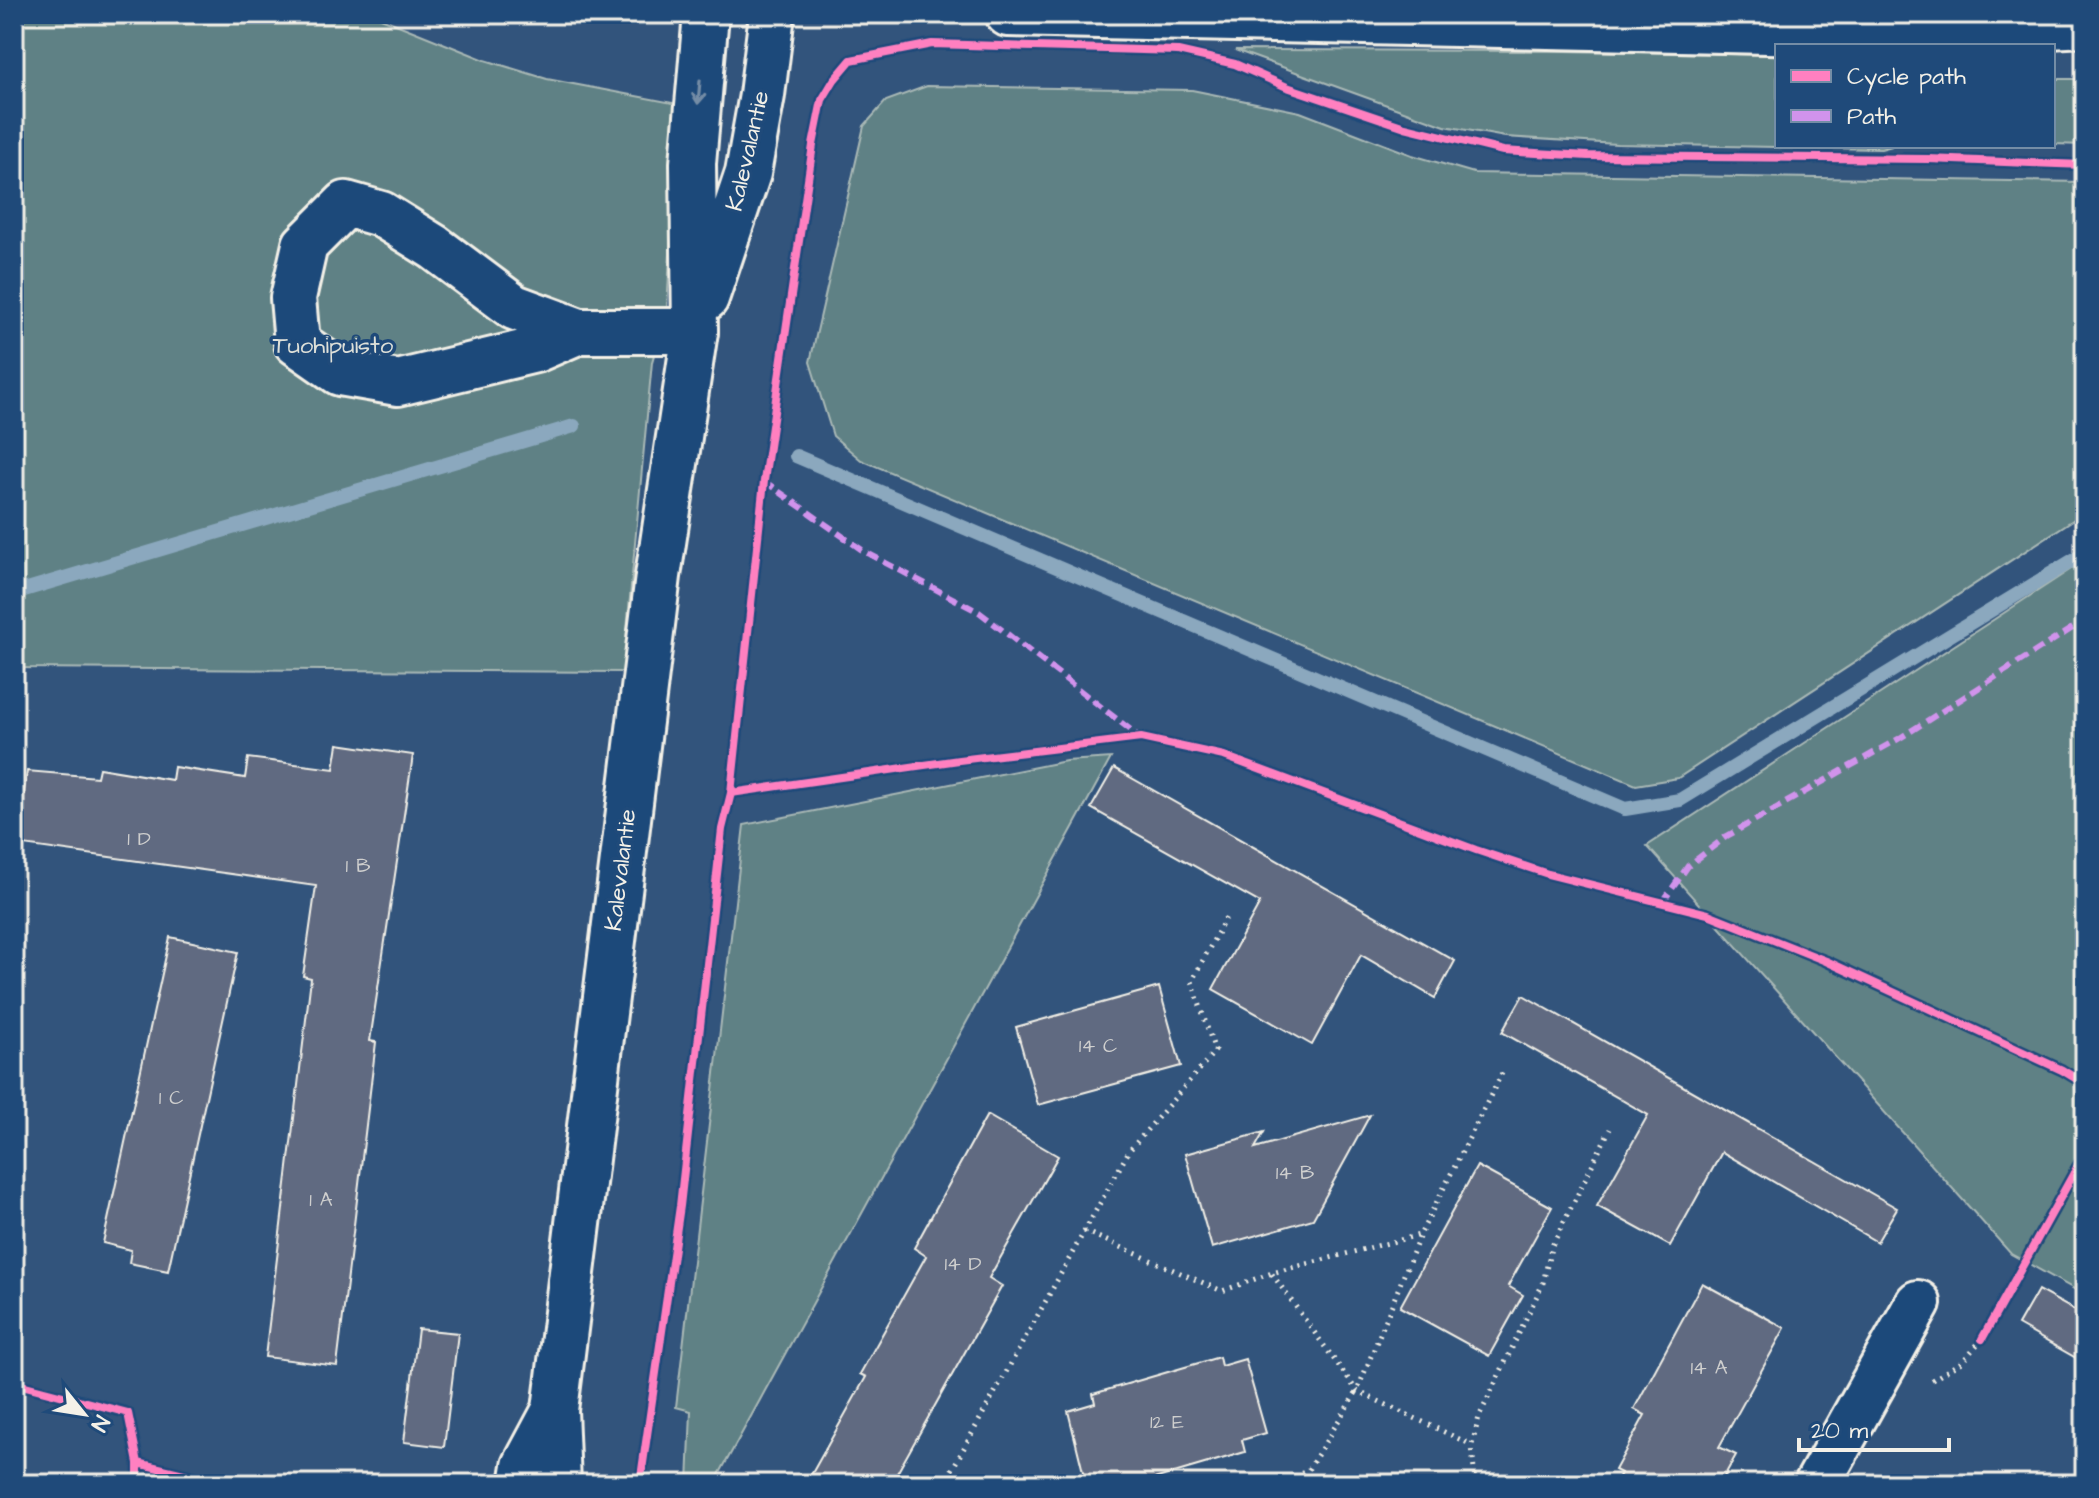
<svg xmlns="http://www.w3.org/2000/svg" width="2099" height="1498" viewBox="0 0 2099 1498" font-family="'Architects Daughter',sans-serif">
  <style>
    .green { fill: #5f8185; stroke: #aab9b6; stroke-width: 2 }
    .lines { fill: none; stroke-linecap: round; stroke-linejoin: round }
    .stream { stroke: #8ba8be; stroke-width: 14 }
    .building { fill: #606a81; stroke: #f4f1e8; stroke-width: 2 }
    .minor-casing { stroke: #f4f1e8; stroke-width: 50 }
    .major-casing { stroke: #f4f1e8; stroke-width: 50 }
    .path { stroke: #f4f1e8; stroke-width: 5; stroke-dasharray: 2 6; stroke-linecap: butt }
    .minor { stroke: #1f4a7a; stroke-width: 44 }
    .major { stroke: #1f4a7a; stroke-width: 44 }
    .quiet { stroke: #d193ec; stroke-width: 6; stroke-dasharray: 12 6; stroke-linecap: butt }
    .cycleway-casing { stroke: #1f4a7a; stroke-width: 13 }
    .cycleway { stroke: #ff80c0; stroke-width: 8 }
    .oneway { stroke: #748da6 }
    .labels { text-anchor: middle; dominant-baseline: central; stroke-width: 7; stroke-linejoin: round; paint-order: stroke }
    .number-label { font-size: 20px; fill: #cfcfce }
    .street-label { font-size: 24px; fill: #f4f1e8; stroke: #1f4a7a }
    .park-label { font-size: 24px; fill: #dee0d9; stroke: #1f4a7a }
  </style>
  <rect width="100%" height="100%" fill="#32547c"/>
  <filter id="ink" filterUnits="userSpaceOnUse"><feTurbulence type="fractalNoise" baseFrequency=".0125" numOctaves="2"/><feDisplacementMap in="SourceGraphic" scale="16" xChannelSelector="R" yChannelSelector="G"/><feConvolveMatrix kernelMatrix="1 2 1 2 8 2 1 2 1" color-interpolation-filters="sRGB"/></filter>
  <g filter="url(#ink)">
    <path class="green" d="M 14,14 L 371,14 L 485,60 L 547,79 L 678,104 L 667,310 L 652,362 L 623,672 L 14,668 Z
      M 1235,50 L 1565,51 L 1777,55 L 1777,146 L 1892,146 L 1881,149 L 1617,144 L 1505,137 L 1445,126 Z
      M 2053,79 L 2085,79 L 2085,145 L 2053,144 Z
      M 927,86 L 1192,90 L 1300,112 L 1412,155 L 1474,173 L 2085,182 L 2085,512 L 1678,778 L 1636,785 L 861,460 L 833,436 L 810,362 L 864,126 L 886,101 Z
      M 2085,560 L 2085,1295 L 2011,1254 L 1647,846 Z
      M 1111,758 L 714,1484 L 688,1484 L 691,1411 L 676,1407 L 744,825 L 1066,761 Z"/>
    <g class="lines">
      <path class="stream" d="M 796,456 L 1625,809 L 1680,800 L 2085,553
        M 14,593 L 574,426"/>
    </g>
    <path class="building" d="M 338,744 L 413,755 L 370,1041 L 376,1042 L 337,1366 L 265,1357 L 311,978 L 303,976 L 316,886 L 16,844 L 27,771 L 97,777 L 99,768 L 172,780 L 174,767 L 245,778 L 248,758 L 334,769 Z
      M 1114,768 L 1455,961 L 1435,998 L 1361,955 L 1312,1045 L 1213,989 L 1260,903 L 1091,808 Z
      M 170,937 L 238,952 L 168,1271 L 129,1263 L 131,1250 L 103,1243 Z
      M 1159,987 L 1181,1066 L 1038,1105 L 1016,1027 Z
      M 1523,995 L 1897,1208 L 1877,1242 L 1722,1152 L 1670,1246 L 1597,1206 L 1648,1115 L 1502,1032 Z
      M 987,1115 L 1058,1156 L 989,1278 L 1002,1286 L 891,1484 L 806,1484 L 866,1377 L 860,1374 L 926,1256 L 914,1248 Z
      M 1370,1115 L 1313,1219 L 1212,1248 L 1185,1154 L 1264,1132 L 1255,1148 Z
      M 1477,1166 L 1552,1207 L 1508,1286 L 1523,1295 L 1489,1356 L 1400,1307 Z
      M 1702,1283 L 1785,1328 L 1719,1447 L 1736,1455 L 1720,1484 L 1615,1484 L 1621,1473 L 1615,1470 L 1645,1415 L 1634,1409 Z
      M 2038,1290 L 2085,1316 L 2085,1363 L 2018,1325 Z
      M 418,1329 L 458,1333 L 444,1447 L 404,1442 Z
      M 1219,1357 L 1221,1366 L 1245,1359 L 1266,1433 L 1242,1440 L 1245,1452 L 1137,1484 L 1086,1484 L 1068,1411 L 1095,1403 L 1093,1394 Z"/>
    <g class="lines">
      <defs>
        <path id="minor" d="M 579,331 L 514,307 L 434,247 L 381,214 L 346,204 L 305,245 L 293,298 L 297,343 L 340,373 L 398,383 L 535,350 L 579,331 L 695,331
          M 1817,1484 L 1918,1303"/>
        <path id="major" d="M 1008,14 L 1812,32 L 1938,32 L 2085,24
          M 706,298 L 748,173 L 762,95 L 772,14
          M 522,1484 L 525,1466 L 555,1410
          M 558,1484 L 555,1410 L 658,576 L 695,331 L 693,163 L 706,14"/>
      </defs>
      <use href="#minor" class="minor-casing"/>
      <use href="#major" class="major-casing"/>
      <path class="path" d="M 1084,1231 L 1222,1291 L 1272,1273 L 1419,1235
        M 1272,1274 L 1357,1391 L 1472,1445
        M 1932,1380 L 1963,1361 L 1982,1339
        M 944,1484 L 1129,1151 L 1215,1051 L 1192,981 L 1228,913
        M 1280,1484 L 1308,1470 L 1357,1391 L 1420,1235 L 1504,1069
        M 1475,1484 L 1472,1445 L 1479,1417 L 1543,1283 L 1551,1248 L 1610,1129
        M 2084,1484 L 2085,1482"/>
      <use href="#minor" class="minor"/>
      <use href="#major" class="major"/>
      <path class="quiet" d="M 764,481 L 865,552 L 979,612 L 1141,738
        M 1662,903 L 1688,866 L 1727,836 L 1900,738 L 2085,620"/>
      <defs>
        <path id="cycleway" d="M 731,793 L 959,760 L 1141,738 L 1224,756 L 1476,850 L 1548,874 L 1708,914 L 1826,961 L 2062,1070 L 2085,1084
          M 1982,1339 L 2085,1153
          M 14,1383 L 128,1413 L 138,1463
          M 138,1484 L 138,1463 L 225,1484
          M 640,1484 L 680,1206 L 722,829 L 731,793 L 764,481 L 813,145 L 822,100 L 834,80 L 851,60 L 932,44 L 1178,51 L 1235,64 L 1287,87 L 1405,127 L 1503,151 L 1588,156 L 1928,159 L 2085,165"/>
      </defs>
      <use href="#cycleway" class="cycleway-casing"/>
      <use href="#cycleway" class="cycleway"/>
    </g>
    <defs><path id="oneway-shaft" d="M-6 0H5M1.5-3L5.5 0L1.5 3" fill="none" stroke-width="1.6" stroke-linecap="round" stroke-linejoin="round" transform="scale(2)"/></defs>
    <use class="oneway" href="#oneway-shaft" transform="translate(699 92) rotate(95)"/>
  </g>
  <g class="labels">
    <g class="number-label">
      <text x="139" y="839">1 D</text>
      <text x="358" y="866">1 B</text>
      <text x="1098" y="1046">14 C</text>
      <text x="171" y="1098">1 C</text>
      <text x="1295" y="1173">14 B</text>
      <text x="321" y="1200">1 A</text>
      <text x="963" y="1264">14 D</text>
      <text x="1709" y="1368">14 A</text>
      <text x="1167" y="1422">12 E</text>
    </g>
    <g class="street-label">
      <text transform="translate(748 151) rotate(-77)">Kalevalantie</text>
      <text transform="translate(621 870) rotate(-83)">Kalevalantie</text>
    </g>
    <g class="park-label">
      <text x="333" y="346">Tuohipuisto</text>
    </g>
  </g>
  <rect width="2099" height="1498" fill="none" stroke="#1f4a7a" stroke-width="48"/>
  <rect x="24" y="24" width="2051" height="1450" fill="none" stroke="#f4f1e8" stroke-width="3" filter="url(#ink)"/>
  <rect x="1775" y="44" width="280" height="104" fill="#1f4a7a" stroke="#748da6" stroke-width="2"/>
  <rect x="1791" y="70" width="40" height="12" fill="#ff80c0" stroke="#748da6" stroke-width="2"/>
  <text x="1847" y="84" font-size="24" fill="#f4f1e8">Cycle path</text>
  <rect x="1791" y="110" width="40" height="12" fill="#d193ec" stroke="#748da6" stroke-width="2"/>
  <text x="1847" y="124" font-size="24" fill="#f4f1e8">Path</text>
  <g transform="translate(84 1414) rotate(120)" stroke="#1f4a7a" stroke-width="6" paint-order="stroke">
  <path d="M0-6L14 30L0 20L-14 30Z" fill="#f4f1e8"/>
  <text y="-12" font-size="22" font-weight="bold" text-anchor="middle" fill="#f4f1e8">N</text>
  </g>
  <path d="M1799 1438v12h150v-12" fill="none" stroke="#f4f1e8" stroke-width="4"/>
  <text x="1811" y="1438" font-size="24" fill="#f4f1e8" stroke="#1f4a7a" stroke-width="6" paint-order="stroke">20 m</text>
</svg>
